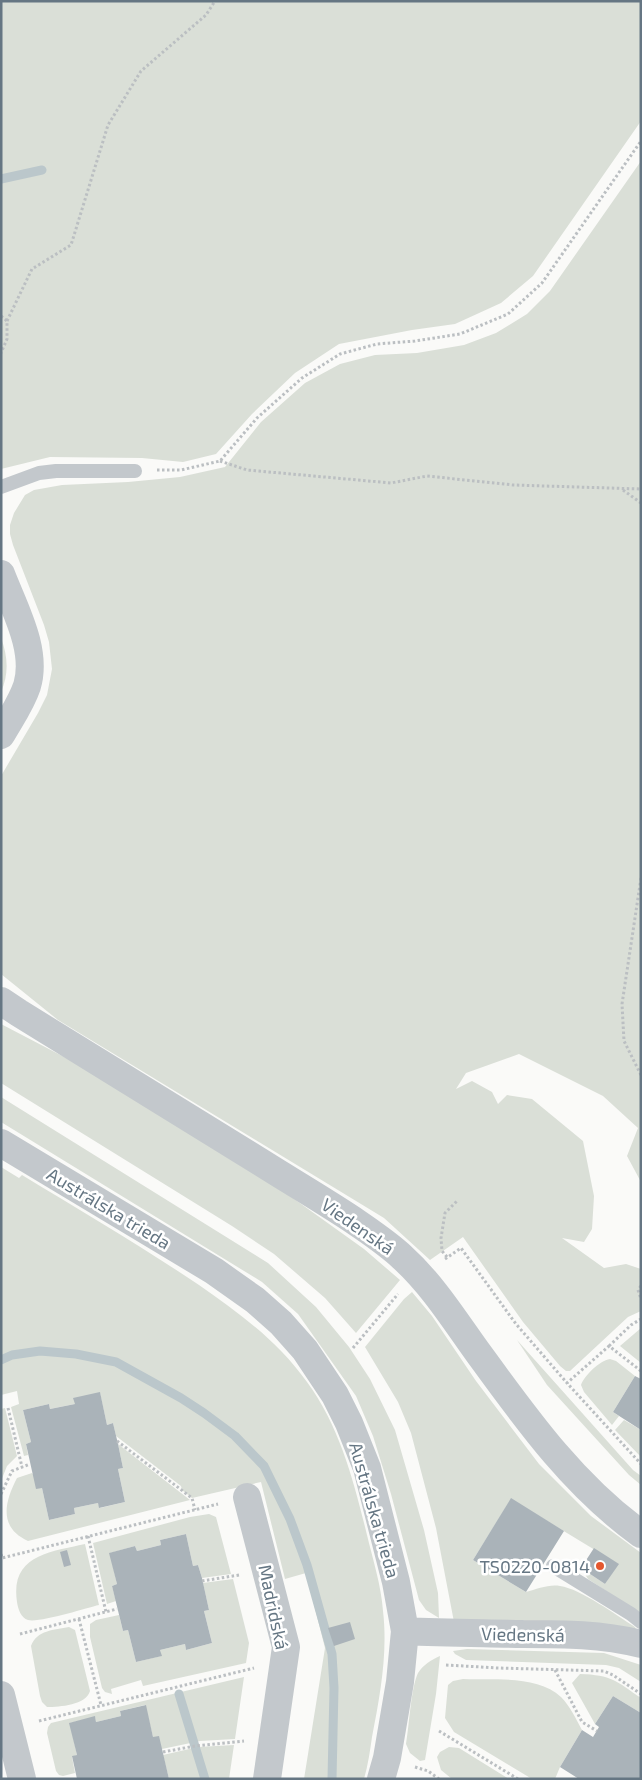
<svg xmlns="http://www.w3.org/2000/svg" width="642" height="1780" viewBox="0 0 642 1780" font-family="'Exo 2',sans-serif">
  <style>
    .green { fill: #dadfd7 }
    .lines { fill: none; stroke-linecap: round; stroke-linejoin: round }
    .stream { stroke: #bbc7cb; stroke-width: 9 }
    .building { fill: #aab3b9 }
    .path { stroke: #bbbfc2; stroke-width: 3; stroke-dasharray: 2.5 2.5; stroke-linecap: butt }
    .service { stroke: #c3c8cc; stroke-width: 14 }
    .minor { stroke: #c3c8cc; stroke-width: 28 }
    .poi-dot { fill: #e4572e; stroke: #fff; stroke-width: 2 }
    .labels { text-anchor: middle; dominant-baseline: central; stroke-width: 5; stroke-linejoin: round; paint-order: stroke }
    .street-label { font-size: 18px; fill: #657683; stroke: #fff }
    .poi-label { font-size: 18px; fill: #657683; stroke: #fff; text-anchor: end }
  </style>
  <rect width="100%" height="100%" fill="#fafaf8"/>
  <path class="green" d="M 1,1 L 641,1 L 641,121 L 533,276 L 501,303 L 455,324 L 412,330 L 339,344 L 295,373 L 252,414 L 216,454 L 183,462 L 142,458 L 50,457 L 1,469 Z
    M 641,161 L 641,1182 L 627,1156 L 638,1128 L 603,1096 L 519,1054 L 466,1073 L 456,1089 L 472,1081 L 492,1092 L 498,1104 L 507,1095 L 532,1099 L 583,1141 L 594,1196 L 592,1229 L 584,1242 L 562,1238 L 604,1268 L 626,1264 L 641,1269 L 641,1311 L 628,1317 L 570,1371 L 566,1371 L 560,1366 L 523,1322 L 463,1237 L 430,1260 L 384,1218 L 58,1020 L 1,974 L 1,776 L 38,713 L 47,695 L 52,669 L 49,642 L 44,625 L 13,545 L 10,534 L 10,525 L 14,513 L 25,495 L 34,490 L 62,485 L 128,482 L 180,477 L 225,467 L 261,422 L 305,383 L 340,364 L 375,355 L 417,353 L 464,345 L 496,333 L 527,314 L 550,291 Z
    M 1,638 C 8,656 9,674 1,692 Z
    M 1,1024 L 70,1060 L 290,1196 L 364,1249 L 400,1280 L 356,1333 L 325,1298 L 274,1254 L 232,1226 L 1,1083 Z
    M 1,1097 L 268,1263 L 316,1307 L 349,1347 L 370,1379 L 395,1430 L 424,1530 L 438,1593 L 439,1618 L 426,1610 L 419,1600 L 391,1494 L 373,1436 L 356,1396 L 298,1314 L 262,1282 L 1,1122 Z
    M 1,1167 L 19,1178 L 22,1175 C 81,1211 141,1246 199,1285 C 240,1314 277,1340 307,1382 C 340,1427 354,1482 367,1535 C 373,1560 381,1585 383,1611 C 388,1653 380,1696 372,1737 C 370,1751 368,1765 364,1779 L 304,1779 L 325,1648 L 306,1573 L 285,1579 L 261,1482 L 192,1498 L 182,1490 L 181,1486 L 116,1436 L 113,1423 L 107,1425 L 100,1393 L 75,1404 L 50,1409 L 49,1404 L 23,1410 L 31,1442 L 26,1444 L 28,1455 L 24,1456 L 11,1407 L 19,1404 L 17,1391 L 1,1395 Z
    M 412,1292 L 432,1316 L 476,1381 L 539,1464 L 591,1516 L 641,1553 L 641,1614 L 588,1579 L 581,1568 L 605,1584 L 618,1564 L 511,1499 L 473,1560 L 526,1592 C 537,1589 549,1584 560,1586 C 581,1589 616,1615 635,1627 L 637,1632 L 454,1622 L 436,1528 L 411,1433 L 398,1402 L 365,1347 L 404,1299 Z
    M 641,1328 L 641,1363 L 620,1346 Z
    M 517,1340 L 633,1470 L 641,1476 L 641,1485 L 629,1475 L 547,1385 Z
    M 610,1359 L 616,1361 L 635,1376 L 613,1412 L 619,1416 L 612,1425 L 584,1392 L 581,1385 C 585,1375 599,1361 610,1359 Z
    M 5,1408 L 17,1456 L 7,1466 L 1,1481 L 1,1409 Z
    M 624,1420 L 641,1430 L 641,1457 L 615,1430 Z
    M 118,1444 L 190,1500 L 28,1541 C 0,1528 3,1505 17,1478 L 32,1473 L 42,1488 L 49,1520 L 75,1514 L 74,1508 L 98,1503 L 100,1508 L 125,1502 L 118,1469 L 123,1468 Z
    M 209,1514 L 216,1517 L 231,1574 L 202,1578 L 198,1565 L 193,1566 L 186,1534 L 160,1540 L 161,1545 L 137,1551 L 135,1546 L 110,1553 L 117,1584 L 112,1586 L 116,1601 L 107,1604 L 93,1543 L 190,1517 Z
    M 85,1544 L 99,1605 C 86,1608 40,1623 28,1620 C 21,1618 18,1609 17,1602 C 10,1555 50,1552 85,1544 Z
    M 233,1579 L 249,1643 L 246,1663 L 143,1686 L 141,1680 L 111,1689 L 112,1694 L 105,1692 L 102,1688 L 90,1637 L 90,1624 L 96,1620 L 119,1615 L 123,1631 L 128,1630 L 136,1662 L 161,1656 L 160,1650 L 185,1644 L 186,1650 L 212,1643 L 204,1611 L 209,1610 L 203,1583 Z
    M 69,1627 L 75,1630 L 76,1634 L 90,1691 C 86,1705 60,1707 47,1707 L 42,1702 L 40,1696 L 31,1646 C 37,1630 54,1630 69,1627 Z
    M 467,1649 L 604,1653 L 641,1665 L 641,1682 L 619,1668 L 606,1665 L 466,1660 L 455,1654 L 453,1651 Z
    M 440,1656 L 436,1694 L 425,1760 L 420,1761 L 410,1753 L 406,1744 C 409,1728 411,1687 418,1673 C 423,1665 431,1660 440,1656 Z
    M 580,1674 C 612,1675 616,1681 641,1698 L 641,1713 L 613,1696 L 595,1724 L 572,1683 Z
    M 244,1677 L 235,1739 L 200,1741 L 162,1749 L 153,1737 L 145,1705 L 120,1711 L 121,1716 L 96,1722 L 95,1717 L 70,1723 L 77,1755 L 72,1757 L 75,1773 L 63,1776 L 59,1775 L 56,1771 L 47,1733 L 48,1727 L 51,1723 Z
    M 463,1679 C 493,1680 538,1675 561,1697 C 570,1706 576,1719 582,1730 L 560,1767 L 555,1779 L 532,1779 L 454,1732 L 445,1718 L 448,1685 L 453,1681 Z
    M 234,1745 L 229,1779 L 169,1779 L 163,1755 L 198,1747 Z
    M 449,1747 L 459,1748 L 509,1779 L 452,1779 L 441,1770 L 437,1757 L 440,1752 Z"/>
  <g class="lines">
    <path class="stream" d="M 1,179 L 42,170
      M 1,1360 L 12,1355 L 40,1351 L 76,1354 L 116,1362 L 181,1398 L 204,1413 L 235,1436 L 264,1466 L 290,1519 L 307,1565 L 332,1654 L 334,1688 L 332,1779
      M 179,1694 L 205,1779"/>
  </g>
  <path class="building" d="M 635,1376 L 641,1379 L 641,1430 L 613,1412 Z
    M 100,1392 L 107,1425 L 113,1423 L 118,1444 L 123,1468 L 118,1469 L 125,1502 L 99,1508 L 98,1503 L 74,1508 L 75,1514 L 49,1520 L 42,1488 L 36,1489 L 26,1444 L 31,1442 L 23,1410 L 49,1404 L 50,1409 L 75,1404 L 73,1398 Z
    M 511,1498 L 564,1531 L 526,1592 L 473,1560 Z
    M 186,1534 L 193,1566 L 198,1565 L 202,1578 L 209,1610 L 204,1611 L 212,1643 L 186,1650 L 185,1644 L 160,1650 L 162,1656 L 136,1662 L 128,1630 L 123,1631 L 112,1586 L 117,1584 L 109,1553 L 135,1546 L 137,1551 L 161,1545 L 160,1540 Z
    M 594,1548 L 619,1564 L 605,1584 L 581,1568 Z
    M 67,1550 L 71,1565 L 64,1567 L 60,1552 Z
    M 350,1622 L 355,1639 L 334,1646 L 328,1628 Z
    M 613,1696 L 641,1713 L 641,1779 L 579,1779 L 560,1767 L 582,1730 L 593,1737 L 599,1727 L 595,1724 Z
    M 146,1705 L 153,1737 L 159,1736 L 169,1779 L 77,1779 L 72,1756 L 77,1755 L 69,1723 L 95,1716 L 96,1722 L 121,1716 L 120,1711 Z"/>
  <g class="lines">
    <path class="path" d="M 1,316 L 7,321 L 7,339 L 1,353
      M 7,321 L 32,269 L 71,245 L 108,125 L 141,71 L 206,15 L 215,1
      M 220,461 L 247,470 L 391,483 L 427,476 L 513,485 L 641,489
      M 157,470 L 181,470 L 220,461 L 257,418 L 302,378 L 340,354 L 377,344 L 415,341 L 460,334 L 508,314 L 542,283 L 641,141
      M 623,490 L 641,503
      M 641,878 L 622,1004 L 624,1041 L 641,1075
      M 447,1257 L 442,1251 L 441,1238 L 445,1213 L 457,1201
      M 445,1259 L 461,1248 L 516,1324 L 567,1383
      M 641,1286 L 638,1290 L 641,1299
      M 609,1346 L 631,1325 L 641,1319
      M 353,1348 L 398,1294
      M 641,1371 L 609,1346 L 567,1383 L 641,1464
      M 8,1408 L 22,1467
      M 117,1441 L 192,1498 L 195,1510
      M 1,1494 L 12,1471 L 30,1464
      M 88,1536 L 106,1612
      M 1,1554 L 2,1558 L 218,1504
      M 202,1581 L 239,1575
      M 79,1619 L 101,1705
      M 20,1634 L 117,1609
      M 446,1665 L 498,1668 L 604,1671 L 613,1675 L 641,1694
      M 555,1670 L 582,1722 L 597,1731
      M 39,1721 L 254,1668
      M 439,1731 L 518,1779
      M 163,1752 L 195,1746 L 244,1741
      M 415,1767 L 428,1771 L 439,1779"/>
    <path class="service" d="M 1,487 L 39,473 L 56,471 L 135,471
      M 553,1566 L 631,1614 L 641,1622"/>
    <path class="minor" d="M 1,574 C 14,608 38,650 27,686 C 21,704 10,719 1,735
      M 1,1001 L 19,1013 C 100,1063 181,1113 262,1163 C 292,1182 323,1200 353,1220 C 370,1232 387,1243 402,1257 C 433,1285 455,1321 479,1354 C 527,1420 574,1486 641,1534
      M 1,1143 L 214,1271 L 255,1300 L 281,1323 L 305,1350 L 335,1395 L 349,1423 L 367,1468 L 396,1582 L 405,1631 L 400,1682 L 387,1758 L 381,1779
      M 247,1497 L 286,1647 L 267,1779
      M 405,1631 C 444,1633 484,1633 523,1634 C 563,1634 602,1634 641,1644
      M 1,1695 L 22,1779"/>
  </g>
  <circle class="poi-dot" cx="600" cy="1566" r="5"/>
  <g class="labels">
    <g class="street-label">
      <text transform="translate(109 1208) rotate(31)">Austrálska trieda</text>
      <text transform="translate(358 1226) rotate(35)">Viedenská</text>
      <text transform="translate(375 1510) rotate(74)">Austrálska trieda</text>
      <text transform="translate(274 1607) rotate(78)">Madridská</text>
      <text transform="translate(523 1634) rotate(1)">Viedenská</text>
    </g>
    <g class="poi-label">
      <text x="590" y="1566">TS0220-0814</text>
    </g>
  </g>
  <rect width="642" height="1780" fill="none" stroke="#657683" stroke-width="5"/>
</svg>
